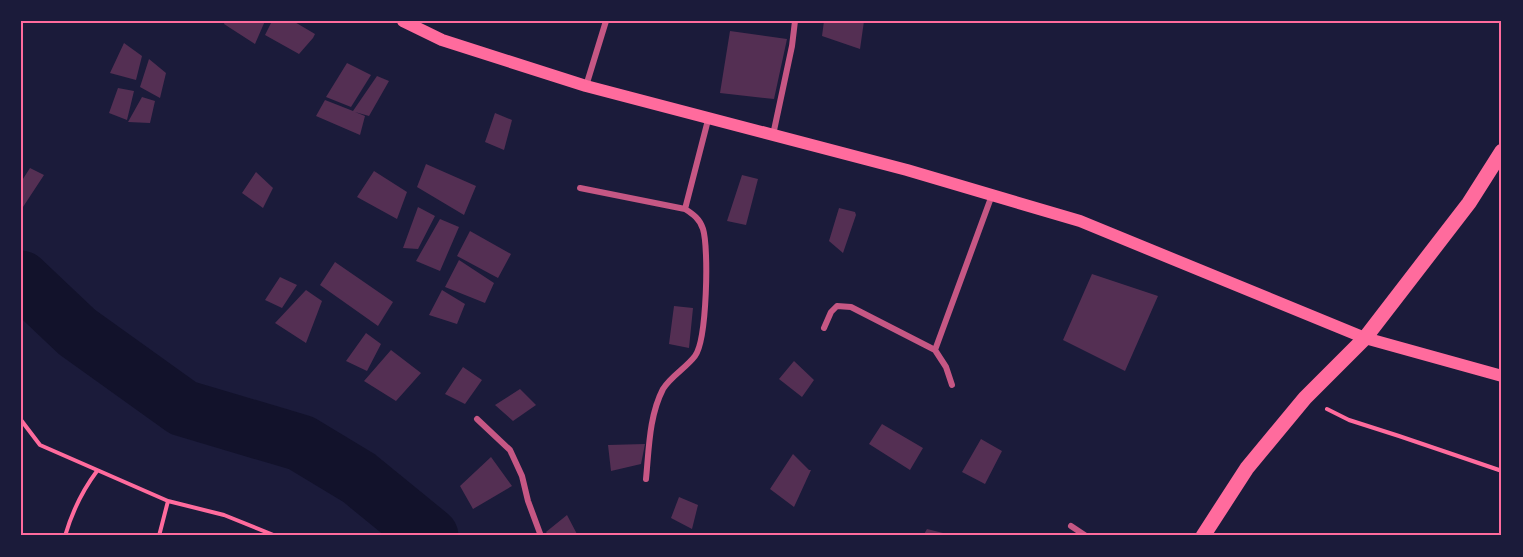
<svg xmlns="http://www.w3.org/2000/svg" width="1523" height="557" viewBox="0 0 1523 557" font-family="'Open Sans',sans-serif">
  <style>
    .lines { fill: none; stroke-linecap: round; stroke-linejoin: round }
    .river { stroke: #12122b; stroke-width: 57 }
    .building { fill: #542f53 }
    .path { stroke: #ff6b9d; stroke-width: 4 }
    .minor { stroke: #c65784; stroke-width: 6 }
    .secondary { stroke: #ff6b9d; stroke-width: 12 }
    .primary { stroke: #ff6b9d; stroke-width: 15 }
    .neatline { fill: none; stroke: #ff6b9d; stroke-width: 2 }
  </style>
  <rect width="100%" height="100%" fill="#1b1b3a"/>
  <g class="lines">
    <path class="river" d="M 21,279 L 77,332 L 183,408 L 301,443 L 359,478 L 430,536"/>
  </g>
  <path class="building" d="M 225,21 L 265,21 L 255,44 L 224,24 Z
    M 272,21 L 293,21 L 315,34 L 313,38 L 299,54 L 265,35 Z
    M 824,21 L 864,21 L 860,49 L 822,36 Z
    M 730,31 L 787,39 L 774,99 L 720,93 Z
    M 124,43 L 142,56 L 136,80 L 110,73 Z
    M 149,59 L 166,73 L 160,98 L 140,87 Z
    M 347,63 L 371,75 L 351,107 L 326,97 Z
    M 377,76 L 389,81 L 369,116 L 355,112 L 365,116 L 360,135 L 316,116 L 325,100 L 353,111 Z
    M 118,88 L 134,91 L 127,120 L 109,113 Z
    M 142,97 L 155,101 L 150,123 L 128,122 Z
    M 495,113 L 512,120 L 504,150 L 485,142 Z
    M 426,164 L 476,186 L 464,215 L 417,187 Z
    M 30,168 L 44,175 L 21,210 L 21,182 Z
    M 374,171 L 407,192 L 397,219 L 357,197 Z
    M 256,172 L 273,188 L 263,208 L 242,193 Z
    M 742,175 L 758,179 L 746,225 L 727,221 Z
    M 418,207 L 435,216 L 418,249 L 403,248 Z
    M 839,208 L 855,212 L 856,215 L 843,253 L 829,241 Z
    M 440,219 L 459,227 L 440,271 L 416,261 Z
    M 470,231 L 511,254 L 498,278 L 457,256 Z
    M 459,260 L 494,283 L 485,303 L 445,287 Z
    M 335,262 L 393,302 L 378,326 L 320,285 Z
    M 1092,274 L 1158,296 L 1125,371 L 1063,340 Z
    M 280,277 L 297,285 L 282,308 L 265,300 Z
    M 306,290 L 322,301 L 306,343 L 275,323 Z
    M 442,290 L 465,304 L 457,324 L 429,315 Z
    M 674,306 L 693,308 L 689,348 L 669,344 Z
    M 366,333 L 381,344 L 367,371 L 346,361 Z
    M 391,350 L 421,373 L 396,401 L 364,381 Z
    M 794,361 L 814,380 L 802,397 L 779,379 Z
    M 463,367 L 482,380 L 465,404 L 445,394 Z
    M 520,389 L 536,405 L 513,421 L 495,405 Z
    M 882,424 L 923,448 L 910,470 L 869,444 Z
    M 981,439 L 1002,451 L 985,484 L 962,472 Z
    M 645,444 L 641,464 L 611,471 L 608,445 Z
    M 793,454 L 809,470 L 811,470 L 794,507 L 770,489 Z
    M 491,457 L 512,486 L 473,509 L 460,486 Z
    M 679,497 L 698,505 L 692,529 L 671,518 Z
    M 567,515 L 578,536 L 549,536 L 546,532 Z
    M 927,529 L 943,533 L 942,536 L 923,536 Z"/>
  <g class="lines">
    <path class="path" d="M 1327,409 L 1349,420 L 1399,436 L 1502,471
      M 21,420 L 40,445 L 168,501 L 224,515 L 276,536
      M 65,536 C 72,512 82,491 97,471
      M 159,536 L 168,501"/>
    <path class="minor" d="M 586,86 L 606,21
      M 773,135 L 792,46 L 795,21
      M 580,188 L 685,209 L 708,120
      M 824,328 L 831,312 L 837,306 L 851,307 L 935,350 L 992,195
      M 935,350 L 946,367 L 952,385
      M 477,419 L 510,450 L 522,476 L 528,501 L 541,536
      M 646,479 C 649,449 649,416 663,389 C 671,376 686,368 695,356 C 707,340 709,248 703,229 C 700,219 693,214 685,209
      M 1071,526 L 1086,536"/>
    <path class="secondary" d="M 403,21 L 442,40 L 586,86 L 907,170 L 1080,221 L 1365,338 L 1502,376"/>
    <path class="primary" d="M 1203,536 L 1247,468 L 1305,398 L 1365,338 L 1469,203 L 1502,151"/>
  </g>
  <rect width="1523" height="557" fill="none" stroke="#1b1b3a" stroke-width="45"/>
  <rect x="22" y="22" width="1478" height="512" class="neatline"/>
</svg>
